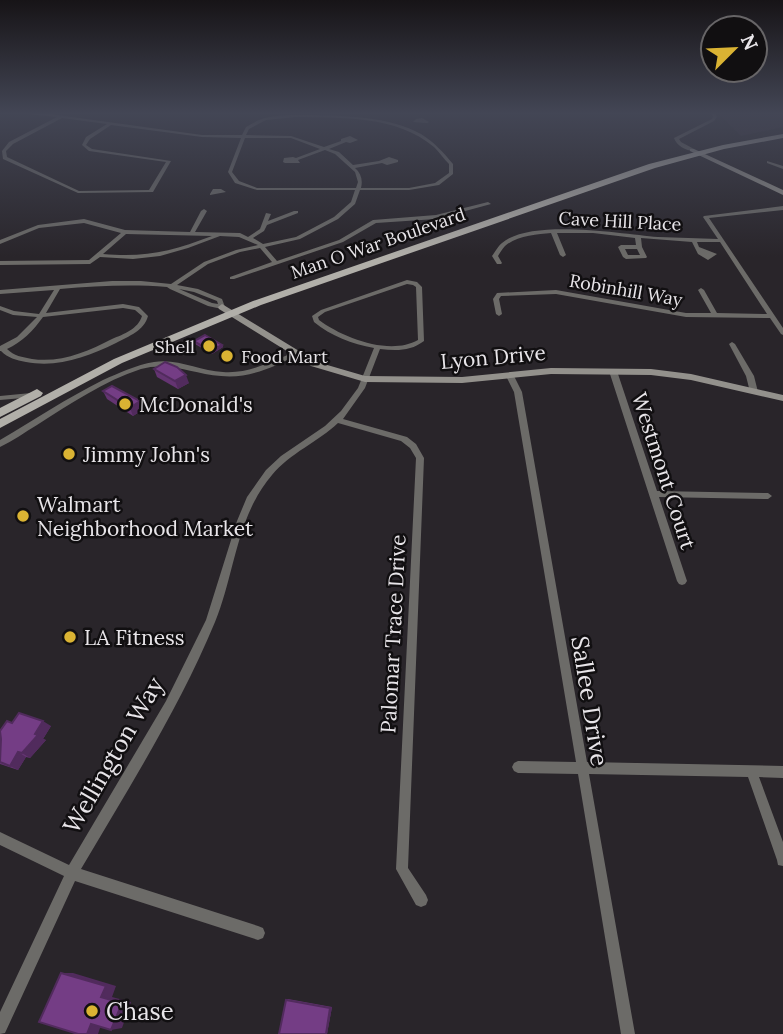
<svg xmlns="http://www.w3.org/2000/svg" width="783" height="1034" viewBox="0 0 783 1034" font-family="Lora,serif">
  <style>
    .built { fill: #342c36 }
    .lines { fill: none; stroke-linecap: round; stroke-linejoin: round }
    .street { fill: #6c6b68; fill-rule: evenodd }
    .secondary { fill: #93918c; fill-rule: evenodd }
    .primary { fill: #b1afa9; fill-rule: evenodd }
    .wall { fill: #643472 }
    .shaded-wall { fill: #512b5d }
    .building { fill: #743d85; stroke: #512b5d; stroke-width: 2 }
    .poi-dot { fill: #dab333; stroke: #110f11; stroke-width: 2.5 }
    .labels { text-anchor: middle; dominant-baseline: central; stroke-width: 5; stroke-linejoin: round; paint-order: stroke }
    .far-street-label { font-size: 18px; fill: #e8e5e9; stroke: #110f11 }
    .far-poi-label { font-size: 18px; fill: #e8e5e9; stroke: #110f11; text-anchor: end }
    .street-label { font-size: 21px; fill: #e8e5e9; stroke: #110f11 }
    .poi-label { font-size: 21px; fill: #e8e5e9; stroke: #110f11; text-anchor: start }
    .near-street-label { font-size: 24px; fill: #e8e5e9; stroke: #110f11 }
    .near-poi-label { font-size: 24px; fill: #e8e5e9; stroke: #110f11; text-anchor: start }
  </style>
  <rect width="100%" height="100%" fill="#29252a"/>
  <path class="built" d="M 718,113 L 783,113 L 783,127 L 741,136 Z"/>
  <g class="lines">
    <path class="street" d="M 18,113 L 43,113 L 202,135 L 242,135 L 246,127 C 252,124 259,119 265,118 C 281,114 299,115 314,115 C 350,116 390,117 421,134 C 434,142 444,153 453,164 L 453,174 L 439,185 L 409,190 L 360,190 L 355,204 L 338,219 L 300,239 L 265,247 L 277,261 L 339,240 L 373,220 L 436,215 L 488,202 L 491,204 L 436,219 L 376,223 L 343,242 L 234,279 L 230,279 L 230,277 L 272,262 L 260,248 L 240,252 L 208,264 L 177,285 L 198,289 L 222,299 L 225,307 L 222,309 L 208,306 L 170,289 L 167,287 C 131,284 96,286 60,289 L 46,313 L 123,304 L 139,307 L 148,316 C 144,331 129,336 116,343 C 87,357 58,368 26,362 C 16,360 8,358 1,351 L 0,351 L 0,346 L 17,337 L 37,317 L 13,315 L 0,310 L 0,306 L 14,311 L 39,314 L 54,290 L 0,294 L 0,290 L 112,281 L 141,281 L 171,284 L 204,262 L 236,250 L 258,245 L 239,237 L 220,236 L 188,248 L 160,256 L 133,259 L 100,257 L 90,264 L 0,265 L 0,261 L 89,260 L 121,233 L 84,223 L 39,228 L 0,244 L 0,240 L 38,225 L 84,219 L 125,230 L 190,232 L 201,211 L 204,209 L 207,211 L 195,232 L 240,233 L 248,237 L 260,229 L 266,213 L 271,214 L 268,221 L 294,211 L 298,211 L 298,213 L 267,225 L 264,231 L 253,238 L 263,244 L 296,237 L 334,217 L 351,202 L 355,190 L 257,190 L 235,183 L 228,172 L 241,138 L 202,137 L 111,125 L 90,139 L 86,145 L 92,149 L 171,161 L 153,192 L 78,193 L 3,159 L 2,151 L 9,142 L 57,117 ZM 295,117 C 342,118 396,115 434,147 C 439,152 444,159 449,164 L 449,173 L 435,183 L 409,188 L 361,188 C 363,180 361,173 355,168 L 382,163 L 387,165 L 398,162 L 398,160 L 389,157 L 379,161 L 353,165 L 339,152 L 329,149 L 346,142 L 350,143 L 358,140 L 350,136 L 341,139 L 341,141 L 324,147 L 291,136 L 246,135 L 249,129 L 266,120 ZM 62,118 L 107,124 L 86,137 L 82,145 L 89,151 L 166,162 L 149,190 L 79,191 L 7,157 L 6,151 L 13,144 ZM 245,138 L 291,138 L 320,149 L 296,158 L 293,157 L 284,158 L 283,162 L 285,163 L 300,163 L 298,160 L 325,150 L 335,154 L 355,172 L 358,182 L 356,188 L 257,188 L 239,181 L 232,172 ZM 126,234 L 212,236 C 172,251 146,258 103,254 ZM 179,289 L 194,292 L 217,301 L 218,304 L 212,303 ZM 123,308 L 135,310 L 142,316 C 138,329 124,334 112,339 C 87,352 61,363 32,359 C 22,357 14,356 7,349 C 22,342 33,331 43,317 Z
      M 711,113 L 715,113 L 717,117 L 714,121 L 679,139 L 681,142 L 694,149 L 694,151 C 686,151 676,145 674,138 L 712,119 L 713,117 Z
      M 422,118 L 429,122 L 427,123 L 413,122 L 416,119 Z
      M 767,161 L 783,166 L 783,169 L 767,163 Z
      M 213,189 L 221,189 L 226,192 L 210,195 L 210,194 Z
      M 783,206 L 783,210 L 709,218 L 783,328 L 783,335 L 781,334 L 770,318 L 686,317 L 556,294 L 501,296 L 499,299 L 502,314 L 499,316 L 496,314 L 493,299 L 497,293 L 556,290 L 686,313 L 711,313 L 698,290 L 701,288 L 704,290 L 717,313 L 767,314 L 720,242 L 697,242 L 699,247 L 717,254 L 708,260 L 698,254 L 692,242 L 641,238 L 642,247 L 647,257 L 646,258 L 626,259 L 623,257 L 618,247 L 621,245 L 636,245 L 635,238 L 593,233 L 557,233 L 566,255 L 563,257 L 560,255 L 551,233 C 537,234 516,236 505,246 C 502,249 500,253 498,256 L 502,263 L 501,264 L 497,264 L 492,256 C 495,252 498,246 502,243 C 531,218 622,234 658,237 C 679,238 698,238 718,239 L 703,217 L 704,216 ZM 625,249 L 637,249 L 640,255 L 628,255 Z
      M 407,280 L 417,282 L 422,287 L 424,341 C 411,351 397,351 380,349 L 365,388 L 343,419 L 407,437 L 416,444 L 424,458 L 408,868 L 426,895 L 428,900 L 426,905 L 421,907 L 416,905 L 396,869 L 416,458 L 410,448 L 401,441 L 338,423 C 318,442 290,453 272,475 C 236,517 235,574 215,622 C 179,709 128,789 81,869 L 258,926 L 263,928 L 265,933 L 263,938 L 258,940 L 75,881 L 5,1033 L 0,1034 L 0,1012 L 64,876 L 0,845 L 0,832 L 69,865 L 166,701 L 206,620 L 237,521 L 247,497 L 266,470 L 281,456 L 325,426 L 341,411 L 358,388 L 374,348 C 352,344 331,336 314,322 L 312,316 L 321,310 ZM 407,284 L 413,285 L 416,287 L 418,340 C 390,356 343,338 319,320 L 318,317 L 325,312 Z
      M 732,342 L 735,344 L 754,376 L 758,392 L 757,394 L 754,394 L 750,392 L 746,376 L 729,344 Z
      M 295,352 L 298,354 L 297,355 C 274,367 248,379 221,376 C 193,374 169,361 141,369 C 104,381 70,404 37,425 C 25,432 13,441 0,447 L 0,440 C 34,420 67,398 103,380 C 119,373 136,365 154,362 C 177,358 200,371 223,372 C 250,374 271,361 295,352 Z
      M 611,369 L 613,369 L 617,371 L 657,491 L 768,493 L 772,496 L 768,499 L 659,497 L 687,581 L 685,584 L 682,585 L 679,584 L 677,581 L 609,371 Z
      M 507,374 L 513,374 L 522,392 L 587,762 L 783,766 L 783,778 L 759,777 L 783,842 L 783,866 L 778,865 L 777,860 L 748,777 L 589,774 L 635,1034 L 621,1034 L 578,774 L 518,773 L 514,771 L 512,767 L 514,763 L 518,761 L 576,762 L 514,392 L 506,376 Z
      M 31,393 L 34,393 L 34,397 L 0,400 L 0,396 Z"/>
    <path class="secondary" d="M 690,149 L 694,149 L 783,190 L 783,195 L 690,151 Z
      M 222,304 L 317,362 L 365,376 L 462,377 L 551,368 L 651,369 L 691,374 L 783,395 L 783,401 L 691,380 L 651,375 L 551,374 L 462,383 L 365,382 L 311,366 L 219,309 L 218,307 Z"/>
    <path class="primary" d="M 783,134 L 783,138 L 724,149 L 655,168 L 261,305 L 122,363 L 0,428 L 0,419 L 114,359 L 253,301 L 649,164 L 723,145 Z
      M 37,389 L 43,393 L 41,396 L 0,417 L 0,408 Z"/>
  </g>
  <path class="wall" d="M 194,341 L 222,345 L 223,347 L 212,354 L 195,344 Z
    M 154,369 L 189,383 L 178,389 L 157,377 Z
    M 103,391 L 140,401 L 144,409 L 133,416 L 107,399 Z
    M 12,723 L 51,726 L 43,739 L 46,740 L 30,758 L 26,757 L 18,770 L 0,764 L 0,731 Z
    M 288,999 L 332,1007 L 327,1034 L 286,1000 Z"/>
  <path class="shaded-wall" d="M 222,345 L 223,347 L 212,354 L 211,351 Z
    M 186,375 L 189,383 L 178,389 L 175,381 Z
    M 140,401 L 144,409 L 133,416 L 130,408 Z
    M 43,721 L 51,726 L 43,739 L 46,740 L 30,758 L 22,753 Z
    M 18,752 L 26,757 L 18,770 L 10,766 Z
    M 61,973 L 73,973 L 116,986 L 112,997 L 131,1002 L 122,1028 L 111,1030 L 101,997 Z
    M 332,1007 L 327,1034 L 326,1034 L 330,1008 Z
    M 102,1022 L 98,1034 L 87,1034 L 91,1024 Z"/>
  <path class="building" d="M 205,335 L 222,345 L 211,351 L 194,341 Z
    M 165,362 L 177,367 L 186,375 L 175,381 L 154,369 Z
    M 112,386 L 140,401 L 130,408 L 103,391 Z
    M 19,713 L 43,721 L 35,734 L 38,735 L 22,753 L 18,752 L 10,766 L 0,762 L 1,739 L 0,731 L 7,721 L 12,723 Z
    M 61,973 L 106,986 L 101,997 L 122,1003 L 111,1030 L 91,1024 L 87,1034 L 78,1034 L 39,1022 Z
    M 286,1000 L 330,1008 L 326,1034 L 279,1034 Z"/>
  <linearGradient id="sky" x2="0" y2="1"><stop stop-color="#171417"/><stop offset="0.44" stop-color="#434655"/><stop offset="1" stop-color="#434655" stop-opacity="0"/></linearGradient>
  <rect width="783" height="257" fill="url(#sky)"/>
  <g class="poi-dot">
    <circle cx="209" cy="346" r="7"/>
    <circle cx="227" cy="356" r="7"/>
    <circle cx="125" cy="404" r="7"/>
    <circle cx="69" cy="454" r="7"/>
    <circle cx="23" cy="516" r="7"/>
    <circle cx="70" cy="637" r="7"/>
    <circle cx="92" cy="1011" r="7"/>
  </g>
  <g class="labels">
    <g class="far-street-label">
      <text transform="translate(620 221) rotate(3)">Cave Hill Place</text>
      <text transform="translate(378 243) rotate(-19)">Man O War Boulevard</text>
      <text transform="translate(626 290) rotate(10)">Robinhill Way</text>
    </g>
    <g class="far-poi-label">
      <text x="195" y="346">Shell</text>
      <text x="241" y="356" text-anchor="start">Food Mart</text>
    </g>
    <g class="street-label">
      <text transform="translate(493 357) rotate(-5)">Lyon Drive</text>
      <text transform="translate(664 471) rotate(72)">Westmont Court</text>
      <text transform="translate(393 634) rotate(-87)">Palomar Trace Drive</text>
    </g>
    <g class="poi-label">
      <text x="139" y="404">McDonald's</text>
      <text x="83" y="454">Jimmy John's</text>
      <text x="37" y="504">Walmart<tspan x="37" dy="24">Neighborhood Market</tspan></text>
      <text x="84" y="637">LA Fitness</text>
    </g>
    <g class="near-street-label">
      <text transform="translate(590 701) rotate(81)">Sallee Drive</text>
      <text transform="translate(113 755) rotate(-60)">Wellington Way</text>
    </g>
    <g class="near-poi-label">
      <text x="106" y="1011">Chase</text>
    </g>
  </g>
  <g transform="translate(734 49) rotate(66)"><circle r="33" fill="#110f11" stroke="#676567" stroke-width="2"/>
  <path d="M0-5L12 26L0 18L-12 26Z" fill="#dab333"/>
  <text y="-10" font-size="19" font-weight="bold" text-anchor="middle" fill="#e8e5e9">N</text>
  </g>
</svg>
